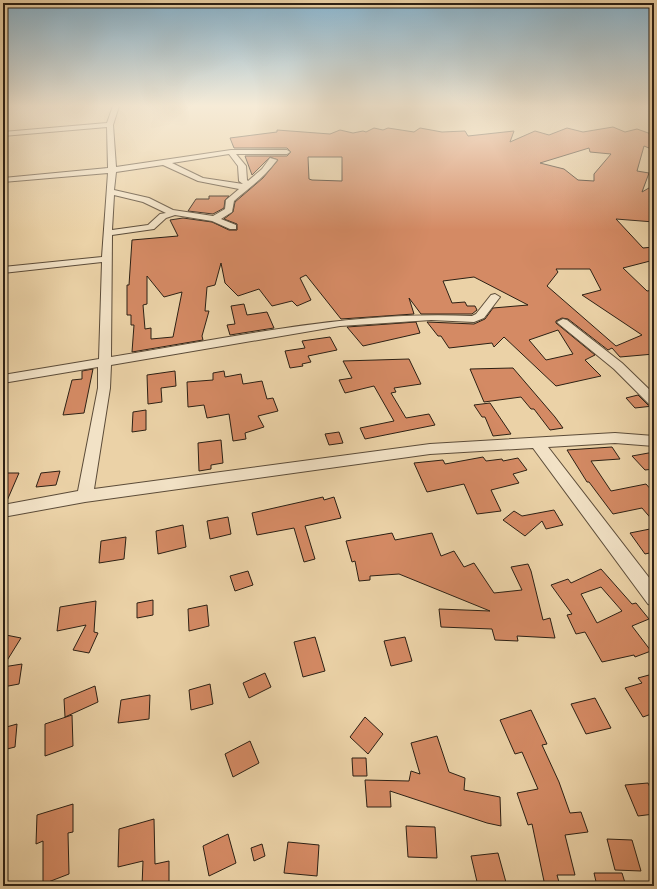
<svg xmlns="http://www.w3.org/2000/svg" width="657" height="889" viewBox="0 0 657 889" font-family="'Sorts Mill Goudy',serif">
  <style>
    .building { fill: #d48a64; stroke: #2c2014; fill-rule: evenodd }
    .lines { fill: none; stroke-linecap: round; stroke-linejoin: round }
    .street-casing { stroke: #5c4c39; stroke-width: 2 }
    .street { fill: #f2e2c6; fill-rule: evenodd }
  </style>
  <rect width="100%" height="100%" fill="#ebd2a7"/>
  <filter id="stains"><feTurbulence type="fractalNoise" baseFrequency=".005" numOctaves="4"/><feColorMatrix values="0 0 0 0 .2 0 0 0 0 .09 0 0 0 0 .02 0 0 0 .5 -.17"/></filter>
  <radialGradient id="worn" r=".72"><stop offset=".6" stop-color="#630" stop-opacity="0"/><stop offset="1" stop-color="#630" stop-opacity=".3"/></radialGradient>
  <path class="building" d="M 613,127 L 625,132 L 637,129 L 654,135 L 654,150 L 644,146 L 637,171 L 649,173 L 642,192 L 654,185 L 654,222 L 616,219 L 643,248 L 654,247 L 654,260 L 623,268 L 647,291 L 654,290 L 654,354 L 620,357 L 612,348 L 608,350 L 568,319 L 562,318 L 556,321 L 556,323 L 595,355 L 585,360 L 601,376 L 556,386 L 504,337 L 494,347 L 492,343 L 449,348 L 441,336 L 438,336 L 427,322 L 474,324 L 485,319 L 493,308 L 528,305 L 474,277 L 443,281 L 452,303 L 465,302 L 467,306 L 475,306 L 477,310 L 472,314 L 421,314 L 409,298 L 414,314 L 341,319 L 306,275 L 300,278 L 311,300 L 297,306 L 292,301 L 272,306 L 259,289 L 238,296 L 225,283 L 221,263 L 215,285 L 207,287 L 205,311 L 209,311 L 202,336 L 203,340 L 132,352 L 134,325 L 131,325 L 131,315 L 127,315 L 127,285 L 129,285 L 132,240 L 178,236 L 170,220 L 183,218 L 212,222 L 229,230 L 237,230 L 237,224 L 224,219 L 233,212 L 235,202 L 263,178 L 278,160 L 270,157 L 252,175 L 245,156 L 287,156 L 291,152 L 287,148 L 234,148 L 230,138 L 277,132 L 277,130 L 330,134 L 340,130 L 353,133 L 363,131 L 366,132 L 374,128 L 383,130 L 388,128 L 414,132 L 420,128 L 442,132 L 465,131 L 468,136 L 514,131 L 510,142 L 535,131 L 549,135 L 567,128 L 583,132 ZM 589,148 L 590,152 L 611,154 L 594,174 L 594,181 L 578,180 L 564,169 L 540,163 ZM 308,157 L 342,157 L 342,181 L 312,180 L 309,179 ZM 556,269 L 590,269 L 601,290 L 582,295 L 642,335 L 616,346 L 547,286 L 558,272 ZM 147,276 L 164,297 L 182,292 L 173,337 L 151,339 L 151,328 L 145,329 L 143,305 L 147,304 ZM 558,330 L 573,354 L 546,360 L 529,340 Z
    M 209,196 L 229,196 L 225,200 L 224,208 L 213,214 L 188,211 L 196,199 L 209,199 Z
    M 244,304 L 247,315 L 267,312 L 274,328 L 230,335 L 227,325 L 235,324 L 231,306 Z
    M 416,322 L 420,333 L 363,346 L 347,327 Z
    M 330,337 L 337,350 L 308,356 L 311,362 L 302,364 L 303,366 L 290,368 L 285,351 L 305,348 L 302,341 Z
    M 409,359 L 421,384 L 394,388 L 396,392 L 391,393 L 406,418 L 429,414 L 435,425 L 365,439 L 360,428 L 394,421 L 374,386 L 345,393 L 339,380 L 352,378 L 343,361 Z
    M 513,368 L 555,417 L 563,428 L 550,430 L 534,409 L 531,409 L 521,397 L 484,402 L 470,369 Z
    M 93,369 L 84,413 L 63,415 L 72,380 L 82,379 L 82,371 Z
    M 175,371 L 176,386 L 161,388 L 162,402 L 148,404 L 147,375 Z
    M 224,371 L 225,377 L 241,374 L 243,384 L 262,381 L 267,399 L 273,398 L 278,411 L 258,416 L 264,427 L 245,433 L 246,439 L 233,441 L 229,414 L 207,418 L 204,405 L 188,407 L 187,382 L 213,380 L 213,373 Z
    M 638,395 L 648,405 L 653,406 L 635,408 L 626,398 Z
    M 490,403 L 511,434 L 493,436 L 485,417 L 482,417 L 474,405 Z
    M 146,410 L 146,430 L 132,432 L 133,412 Z
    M 339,432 L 343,443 L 329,445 L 325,434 Z
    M 221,440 L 223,463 L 211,465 L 211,469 L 199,471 L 198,443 Z
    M 612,447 L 620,459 L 591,461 L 611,491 L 646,484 L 654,493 L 654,522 L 642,508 L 613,514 L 589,482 L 587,482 L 567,450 Z
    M 654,452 L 654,469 L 645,470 L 632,456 Z
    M 483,457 L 486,461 L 502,459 L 503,461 L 518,458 L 527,470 L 513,474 L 519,483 L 491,490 L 501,511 L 477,514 L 464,484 L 427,492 L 414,463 L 443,460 L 445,464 Z
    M 60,471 L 56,485 L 36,487 L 41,473 Z
    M 3,473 L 19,473 L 6,503 L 3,503 Z
    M 323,497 L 324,500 L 334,497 L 341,518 L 305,526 L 315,559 L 304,562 L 294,528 L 257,535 L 252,513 Z
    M 554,510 L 563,525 L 546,529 L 542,521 L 525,536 L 503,520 L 514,511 L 522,516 Z
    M 228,517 L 231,534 L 210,539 L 207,521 Z
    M 183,525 L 186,547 L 158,554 L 156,531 Z
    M 650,529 L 654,534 L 654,552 L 645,554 L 630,533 Z
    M 392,533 L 395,540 L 432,533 L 441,556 L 454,551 L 464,567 L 474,563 L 494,593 L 522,590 L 511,567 L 528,564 L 531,571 L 543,620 L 550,618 L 555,638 L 517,636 L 518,641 L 495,640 L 492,629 L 441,627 L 439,609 L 490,611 L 399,574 L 370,576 L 370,580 L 359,581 L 355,561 L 352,562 L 346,541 Z
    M 126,537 L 124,559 L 99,563 L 101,541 Z
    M 601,569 L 632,604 L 636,603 L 649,619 L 632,626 L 651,651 L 635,657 L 634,655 L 602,662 L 585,632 L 576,634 L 567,615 L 572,614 L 551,585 L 568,579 L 571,583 ZM 601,587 L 622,611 L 597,623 L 581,594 Z
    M 248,571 L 253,585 L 235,591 L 230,576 Z
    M 153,600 L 153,615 L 137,618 L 137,603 Z
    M 96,601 L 94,632 L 98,633 L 89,653 L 73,650 L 86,625 L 57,631 L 60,607 Z
    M 207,605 L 209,626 L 189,631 L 188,609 Z
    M 6,635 L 21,638 L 3,667 L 22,664 L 19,684 L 3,687 L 3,640 Z
    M 315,637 L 325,671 L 303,677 L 294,642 Z
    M 405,637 L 412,661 L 391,666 L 384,641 Z
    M 265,673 L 271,687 L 249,698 L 243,683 Z
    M 649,675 L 654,680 L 654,713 L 643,717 L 625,688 L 642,683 L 638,678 Z
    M 210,684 L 213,704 L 191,710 L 189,690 Z
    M 95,686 L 98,702 L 65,717 L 64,699 Z
    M 150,695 L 149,719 L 118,723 L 121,700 Z
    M 595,698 L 611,728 L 586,734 L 571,704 Z
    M 531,710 L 547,744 L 542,745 L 559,782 L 570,813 L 581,812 L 588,832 L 565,835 L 575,875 L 557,875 L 560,886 L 545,886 L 532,824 L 528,825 L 517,793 L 538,789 L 522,752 L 515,754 L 500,720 Z
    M 72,715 L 73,746 L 45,756 L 45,724 Z
    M 365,717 L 383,734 L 368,754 L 350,737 Z
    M 17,724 L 15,747 L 3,750 L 3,728 Z
    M 437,736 L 449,772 L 465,778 L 464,790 L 500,797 L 501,826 L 487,823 L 390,791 L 391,807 L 367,807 L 365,780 L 409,781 L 411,771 L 420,774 L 411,743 Z
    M 250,741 L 259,763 L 233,777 L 225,754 Z
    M 352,758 L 366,758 L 367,776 L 353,776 Z
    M 648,783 L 654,796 L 654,814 L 638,816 L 625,785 Z
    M 73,804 L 73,832 L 68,833 L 69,874 L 43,884 L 43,841 L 36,844 L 37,815 Z
    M 154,819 L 155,864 L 169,861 L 169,886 L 142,886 L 143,861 L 118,867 L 119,829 Z
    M 406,826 L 435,827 L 437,858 L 408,857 Z
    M 228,834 L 236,863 L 209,876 L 203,846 Z
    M 607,839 L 632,840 L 641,871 L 615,870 Z
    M 288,842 L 319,845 L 317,876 L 284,873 Z
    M 262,844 L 265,856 L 254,861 L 251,848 Z
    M 498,853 L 507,886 L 478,886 L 471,856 Z
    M 594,873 L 622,873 L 626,886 L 597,886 Z"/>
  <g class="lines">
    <defs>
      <path id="street" d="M 113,106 L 119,106 L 113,125 L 116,167 L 231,150 L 287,150 L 290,152 L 287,154 L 236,154 L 246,166 L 247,180 L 248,181 L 262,169 L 270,158 L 277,160 C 264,178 250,187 234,201 L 232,212 L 221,219 L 236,225 L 236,229 L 230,229 L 212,221 L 175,215 L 166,218 L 154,229 L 112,235 L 111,357 C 230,338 351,310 472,316 L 476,314 L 491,295 L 495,294 L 500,297 L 484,318 L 474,322 L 431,320 L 340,326 L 111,365 L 110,388 L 94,489 L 430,444 L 615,433 L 654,436 L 654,446 L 615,443 L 548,447 L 654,584 L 654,606 L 648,604 L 533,448 L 430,454 L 85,502 L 3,517 L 3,505 L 78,491 L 98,388 L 98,367 L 3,383 L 3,375 L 99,359 L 102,262 L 3,273 L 3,267 L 102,257 L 108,173 L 3,182 L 3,178 L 108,168 L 107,127 L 3,136 L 3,132 L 107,123 ZM 229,154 L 238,166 L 239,181 L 243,184 L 203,178 L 172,163 ZM 163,165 L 198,181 L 239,189 L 226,200 L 225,209 L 213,216 L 173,210 L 149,198 L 114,190 L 116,172 ZM 114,195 L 143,202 L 166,213 L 160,214 L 148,225 L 112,230 Z
        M 563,319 L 567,320 L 622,363 L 654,394 L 654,405 L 649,404 L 614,369 L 559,324 L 557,322 Z"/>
    </defs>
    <use href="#street" class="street-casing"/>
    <use href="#street" class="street"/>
  </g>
  <linearGradient id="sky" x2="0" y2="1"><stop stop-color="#88b5d0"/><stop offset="0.46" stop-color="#f6ebd7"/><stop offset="1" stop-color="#f6ebd7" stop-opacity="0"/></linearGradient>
  <rect width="657" height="230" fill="url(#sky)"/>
  <rect width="657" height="889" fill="none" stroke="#ebd2a7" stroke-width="16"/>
  <rect x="4" y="4" width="649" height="881" fill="none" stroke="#2c2014" stroke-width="2"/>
  <rect x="8" y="8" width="641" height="873" fill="none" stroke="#2c2014"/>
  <rect width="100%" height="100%" filter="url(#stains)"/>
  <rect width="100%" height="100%" fill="url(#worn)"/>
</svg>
